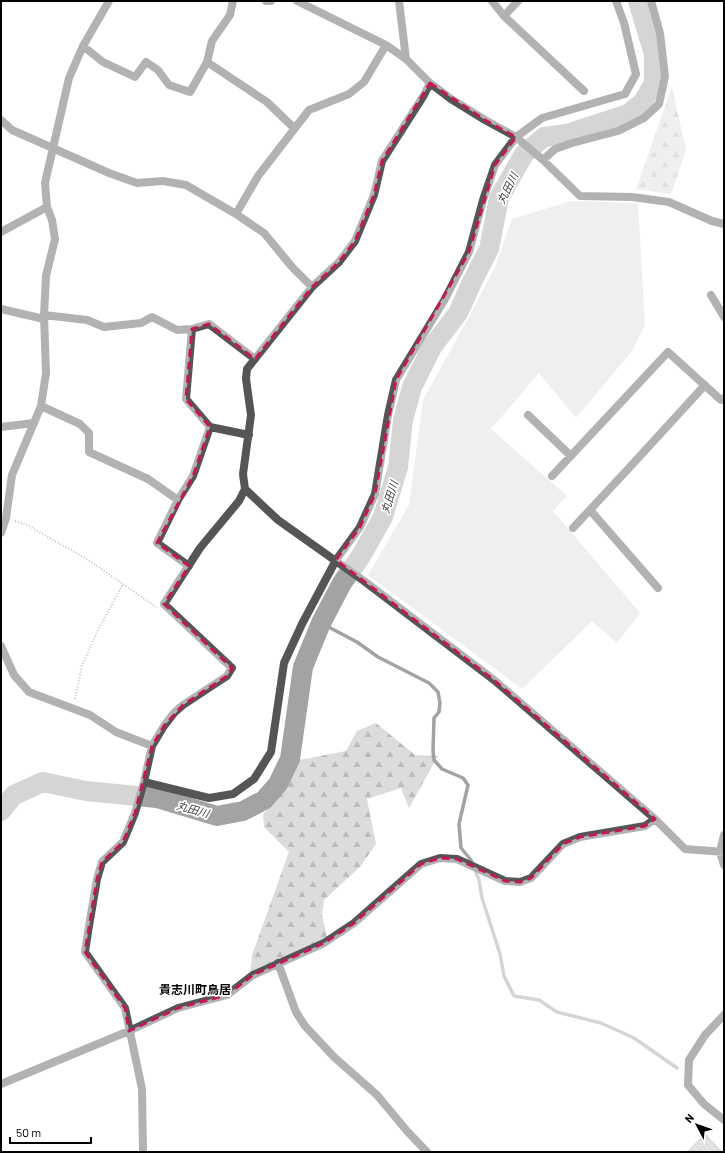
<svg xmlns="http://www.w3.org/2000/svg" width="725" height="1153" viewBox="0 0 725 1153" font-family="Barlow,'Noto Sans JP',sans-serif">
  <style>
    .green { fill: #dcdcdc }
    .forest { fill: url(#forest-firs) }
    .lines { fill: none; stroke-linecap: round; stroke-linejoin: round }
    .stream { stroke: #a3a3a3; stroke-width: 3.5 }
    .river { stroke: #a3a3a3; stroke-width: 20 }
    .building { fill: url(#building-back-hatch); stroke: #999 }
    .path { stroke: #777; stroke-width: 2; stroke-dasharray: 1 2; stroke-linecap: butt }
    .minor { stroke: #555; stroke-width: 8 }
    .marked { fill: none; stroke: #c2185b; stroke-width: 3; stroke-dasharray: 8 5; stroke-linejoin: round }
    .labels { text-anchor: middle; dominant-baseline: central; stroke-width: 3.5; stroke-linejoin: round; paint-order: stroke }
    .water-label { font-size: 11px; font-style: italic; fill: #444; stroke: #fff }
    .quarter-label { font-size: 12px; font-weight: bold; fill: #000; stroke: #fff }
  </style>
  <defs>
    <pattern id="forest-firs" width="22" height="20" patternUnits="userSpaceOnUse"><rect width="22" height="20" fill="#dcdcdc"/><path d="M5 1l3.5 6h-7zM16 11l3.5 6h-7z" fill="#bbb"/></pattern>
    <pattern id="building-back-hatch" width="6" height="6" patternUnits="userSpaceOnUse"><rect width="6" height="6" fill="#c4c4c4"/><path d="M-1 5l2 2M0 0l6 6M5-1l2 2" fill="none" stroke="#a7a7a7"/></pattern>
  </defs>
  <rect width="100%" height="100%" fill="#fff"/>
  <path class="green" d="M 571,201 L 638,203 L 645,325 L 632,351 L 576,418 L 539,373 L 491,429 L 567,496 L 553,511 L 640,613 L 617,643 L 592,621 L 522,689 L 368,575 L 409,505 L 423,400 L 470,315 L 495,267 L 512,219 Z"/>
  <path class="forest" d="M 672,87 L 686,150 L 671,194 L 636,189 Z
    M 376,723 L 415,755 L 438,756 L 409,808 L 401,788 L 367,799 L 376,844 L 360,867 L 324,900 L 322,915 L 327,937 L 250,973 L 252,955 L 289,852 L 264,827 L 263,814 L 286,790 L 299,760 L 346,751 L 357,731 Z"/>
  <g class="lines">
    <path class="stream" d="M 321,623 L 357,642 L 378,657 L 429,683 L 438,692 L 440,703 L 439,712 L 434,718 L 433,751 L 434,760 L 442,769 L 463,778 L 468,785 L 459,824 L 461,848 L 471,860 L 479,880 L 482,898 L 500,954 L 504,976 L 514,996 L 539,1000 L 557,1012 L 601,1023 L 634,1038 L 677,1068"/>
    <path class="river" d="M 1,811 L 14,795 L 43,782 L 86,791 L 157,798 L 217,816 L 243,811 L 264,800 L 278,784 L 290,759 L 303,667 L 321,623 L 342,583 L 361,556 L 383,517 L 398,467 L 403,420 L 412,387 L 432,347 L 458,313 L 473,280 L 489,249 L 499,198 L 524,154 L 544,137 L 567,134 L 628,114 L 643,102 L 654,83 L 654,54 L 638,1"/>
  </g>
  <path class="building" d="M 705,1134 L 722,1152 L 687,1152 Z"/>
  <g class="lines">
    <path class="path" d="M 15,521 L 27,525 L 90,561 L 156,607
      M 75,699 L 82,666 L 97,632 L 123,584"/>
    <path class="minor" d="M 266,1 L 271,1
      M 297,1 L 386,45 L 406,59 L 430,83 L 451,99 L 485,120 L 516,137 L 543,160 L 580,196 L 632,197 L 669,202 L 712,221 L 724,224
      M 399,1 L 406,59
      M 492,1 L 504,16 L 584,91
      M 504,16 L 518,1
      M 83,46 L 103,62 L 135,77 L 146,62 L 158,70 L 169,85 L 190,92 L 207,62 L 212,41 L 230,15 L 233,1
      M 207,62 L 267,102 L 294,128
      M 1,120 L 12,130 L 109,173 L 137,183 L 163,181 L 186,185 L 236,214 L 264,233 L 293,268 L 312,287
      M 543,160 L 555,149 L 572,143 L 618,131 L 644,118 L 659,104 L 665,77 L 660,33 L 651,1
      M 236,214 L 258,176 L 309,110 L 349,94 L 364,82 L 386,45
      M 1,232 L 47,207
      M 711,295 L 724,317
      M 1,309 L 44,319
      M 44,315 L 87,320 L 104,327 L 141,323 L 152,317 L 177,330 L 192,329 L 209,324 L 255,359
      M 192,329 L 186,399 L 210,427 L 249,435
      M 41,406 L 80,424 L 89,433 L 89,452 L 148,479 L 178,500 L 157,543 L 189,566
      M 528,415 L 571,456
      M 1,427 L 34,423
      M 552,476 L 668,352 L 721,400 L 724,398
      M 245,489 L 278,520 L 364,581 L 494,680 L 655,819 L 685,849 L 724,852
      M 178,500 L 193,476 L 210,427
      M 590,510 L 658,588
      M 573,528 L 629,468 L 705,385
      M 1,533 L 6,518 L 12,475 L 41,406 L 46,373 L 44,315 L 46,276 L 55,239 L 52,220 L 47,207 L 45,183 L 69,78 L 83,46 L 109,1
      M 1,646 L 14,675 L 29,692 L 90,715 L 116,732 L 152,746
      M 144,782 L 209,798 L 233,794 L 254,779 L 271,752 L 284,663 L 302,624 L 336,560 L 360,527 L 375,494 L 388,415 L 396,380 L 445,299 L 469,252 L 483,200 L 495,165 L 516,137 L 542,118 L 625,94 L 636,74 L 624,23 L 616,1
      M 724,835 L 720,852 L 724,865
      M 278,963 L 296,1012 L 305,1026 L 334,1057 L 377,1095 L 407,1131 L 427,1152
      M 724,1015 L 705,1035 L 689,1060 L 688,1085 L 704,1104 L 724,1120
      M 1,1084 L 129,1031 L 178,1008 L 227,995 L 253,975 L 324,943 L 354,923 L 421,864 L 440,858 L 457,859 L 505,881 L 520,882 L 531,878 L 563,844 L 580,837 L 645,826 L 655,819
      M 143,1152 L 142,1089 L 125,1008 L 85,952 L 88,932 L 97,879 L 102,862 L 123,842 L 135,813 L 144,782 L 152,746 L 164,726 L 174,713 L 183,705 L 227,676 L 232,668 L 164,604 L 200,548 L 239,501 L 245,489 L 243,474 L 251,415 L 246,379 L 247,369 L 312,287 L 339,262 L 355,241 L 374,195 L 382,161 L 424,95 L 430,83"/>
  </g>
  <path d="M0 0H725V1153H0ZM 430,83 L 485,120 L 516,137 L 495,165 L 469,252 L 396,380 L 375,494 L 360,527 L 336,560 L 494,680 L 655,819 L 645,826 L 580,837 L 563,844 L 531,878 L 520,882 L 505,881 L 457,859 L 440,858 L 421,864 L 354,923 L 324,943 L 253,975 L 227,995 L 178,1008 L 129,1031 L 125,1008 L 85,952 L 97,879 L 102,862 L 123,842 L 135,813 L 152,746 L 164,726 L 183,705 L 227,676 L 232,668 L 164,604 L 189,566 L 157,543 L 193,476 L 210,427 L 186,399 L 192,329 L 209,324 L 255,359 L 312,287 L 339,262 L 355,241 L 374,195 L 382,161 Z" fill="#fff" fill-opacity=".55" fill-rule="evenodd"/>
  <path class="marked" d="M 430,83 L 485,120 L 516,137 L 495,165 L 469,252 L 396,380 L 375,494 L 360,527 L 336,560 L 494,680 L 655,819 L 645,826 L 580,837 L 563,844 L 531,878 L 520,882 L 505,881 L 457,859 L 440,858 L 421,864 L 354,923 L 324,943 L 253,975 L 227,995 L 178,1008 L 129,1031 L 125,1008 L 85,952 L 97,879 L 102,862 L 123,842 L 135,813 L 152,746 L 164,726 L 183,705 L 227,676 L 232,668 L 164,604 L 189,566 L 157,543 L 193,476 L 210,427 L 186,399 L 192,329 L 209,324 L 255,359 L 312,287 L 339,262 L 355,241 L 374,195 L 382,161 Z"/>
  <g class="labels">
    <g class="water-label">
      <text transform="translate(507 188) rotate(-64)">丸田川</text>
      <text transform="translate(389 497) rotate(-73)">丸田川</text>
      <text transform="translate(193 809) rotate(16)">丸田川</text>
    </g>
    <g class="quarter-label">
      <text x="195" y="989">貴志川町鳥居</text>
    </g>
  </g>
  <rect width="725" height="1153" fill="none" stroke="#000000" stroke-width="4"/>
  <g transform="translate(697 1125) rotate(311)" stroke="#ffffff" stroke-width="3" paint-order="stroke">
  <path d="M0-3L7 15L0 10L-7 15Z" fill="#000000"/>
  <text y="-6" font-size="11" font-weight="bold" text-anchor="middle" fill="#000000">N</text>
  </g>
  <path d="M10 1137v6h81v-6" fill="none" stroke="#000000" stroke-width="2"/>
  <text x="16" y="1137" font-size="12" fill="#000000" stroke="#ffffff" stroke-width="3" paint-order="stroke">50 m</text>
</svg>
